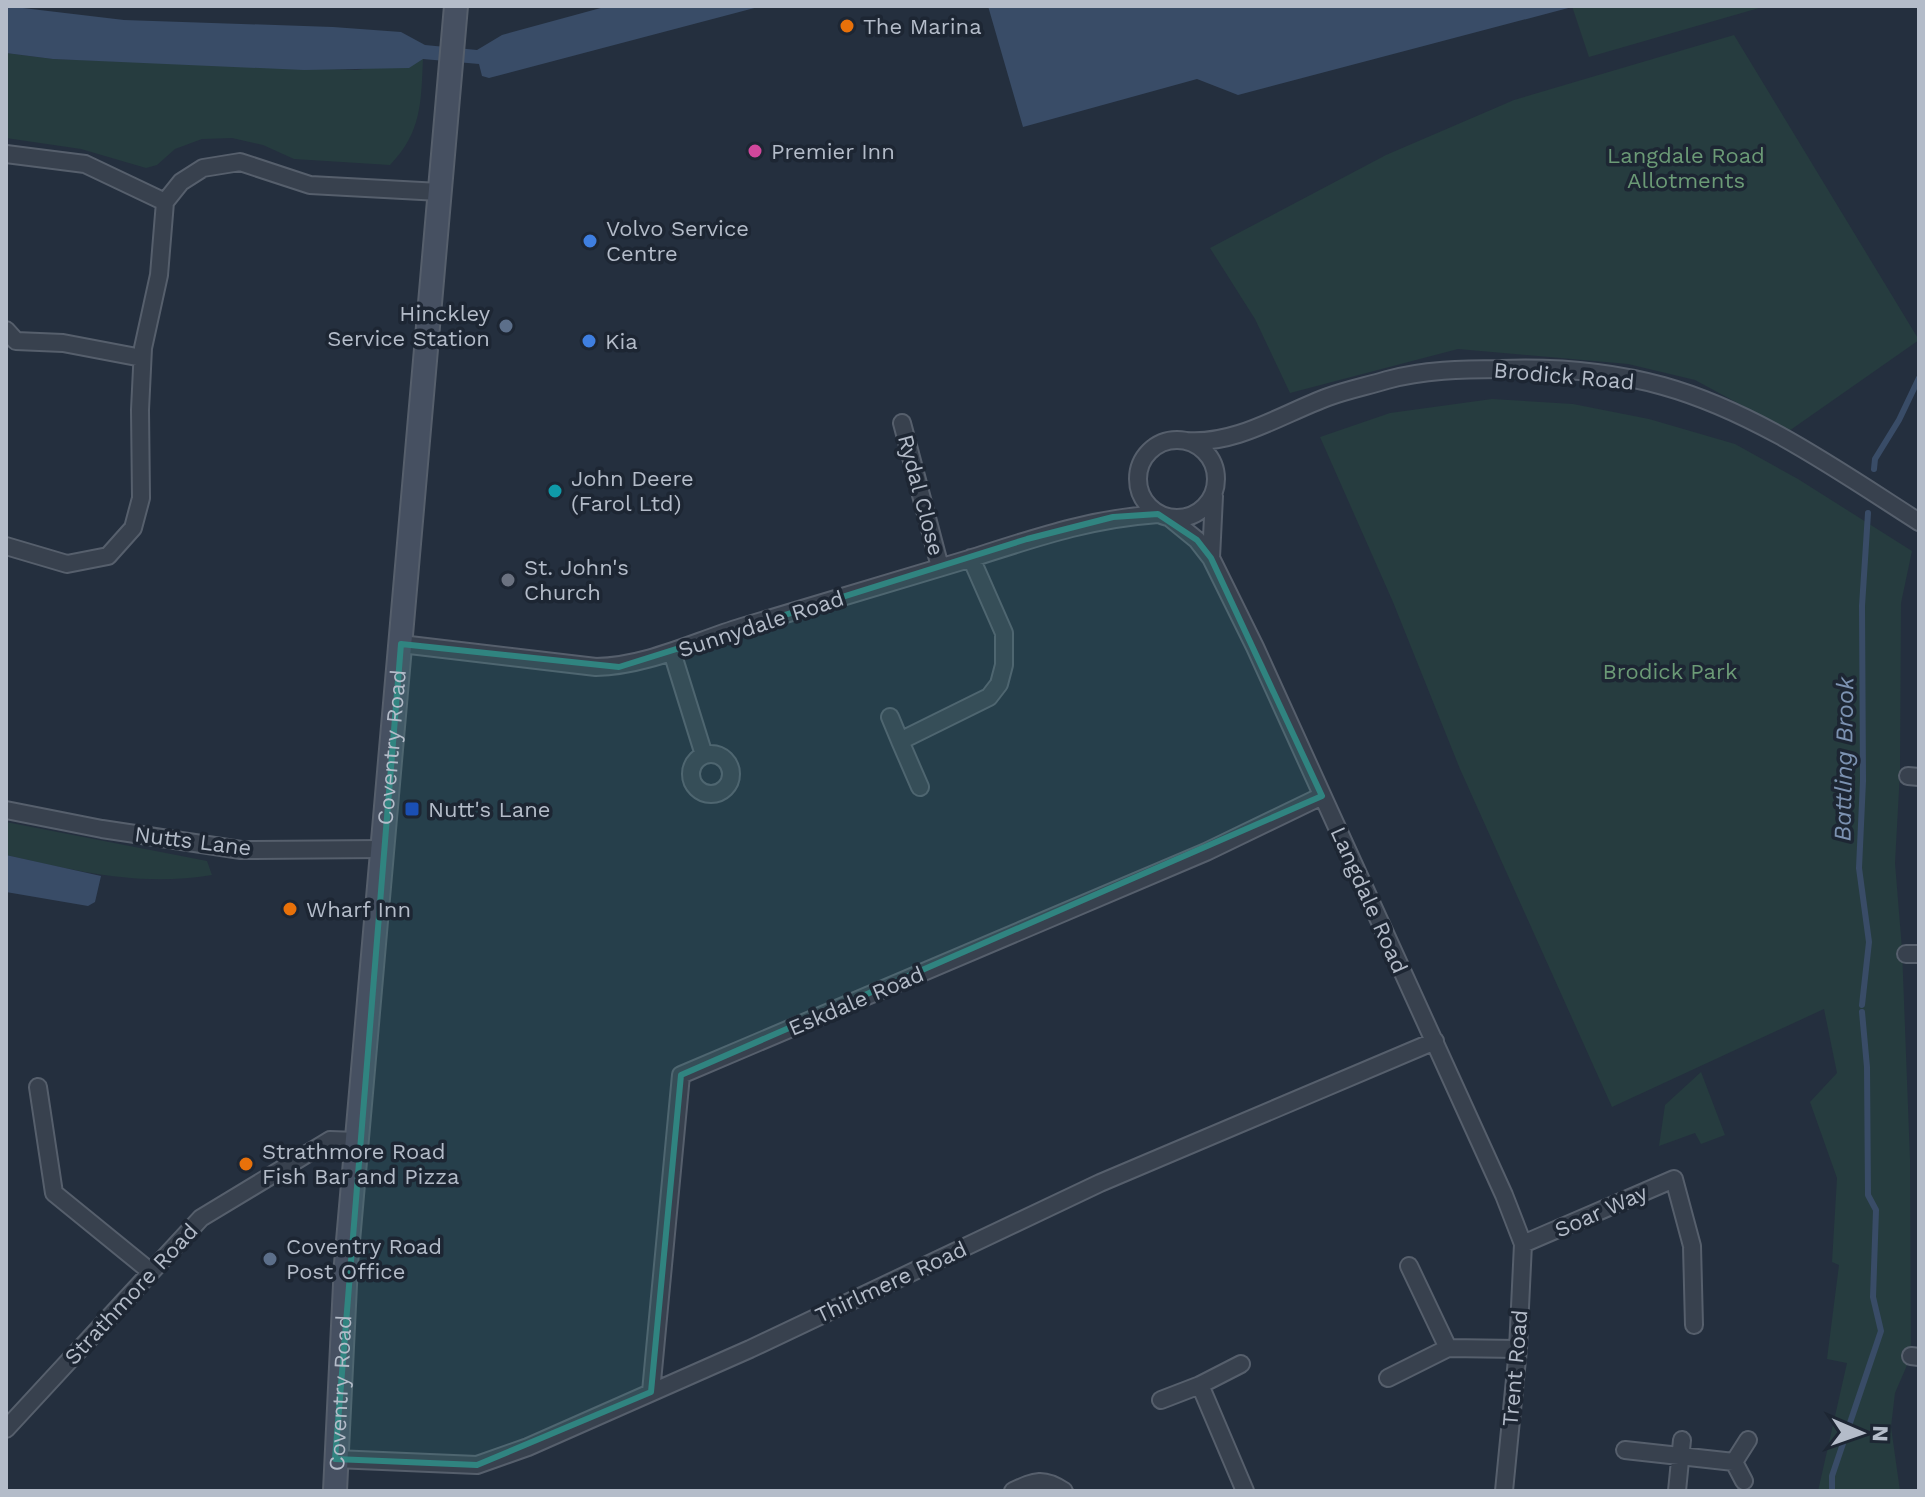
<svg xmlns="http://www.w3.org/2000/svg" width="1925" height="1497" viewBox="0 0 1925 1497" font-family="'Work Sans',sans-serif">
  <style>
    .green { fill: #263c3f }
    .water { fill: #394c67 }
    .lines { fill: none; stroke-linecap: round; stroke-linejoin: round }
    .stream { stroke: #394c67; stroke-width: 6 }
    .street-casing { stroke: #565f6c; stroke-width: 20 }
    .secondary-casing { stroke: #565f6c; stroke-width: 26 }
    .street { stroke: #38414e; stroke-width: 16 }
    .secondary { stroke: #465061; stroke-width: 22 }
    .marked { fill: #308480; fill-opacity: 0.2; stroke: #308480; stroke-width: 6; stroke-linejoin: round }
    .food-dot { fill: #e8710a; stroke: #1d2633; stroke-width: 3 }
    .hotel-dot { fill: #d1479c; stroke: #1d2633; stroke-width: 3 }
    .shop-dot { fill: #3f7fe0; stroke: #1d2633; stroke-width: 3 }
    .service-dot { fill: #5c6f8a; stroke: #1d2633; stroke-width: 3 }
    .culture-dot { fill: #0f9aa8; stroke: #1d2633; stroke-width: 3 }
    .worship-dot { fill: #6b7280; stroke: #1d2633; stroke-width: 3 }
    .transit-dot { fill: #1a4fb4; stroke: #1d2633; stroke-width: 3 }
    .labels { text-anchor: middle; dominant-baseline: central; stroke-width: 7; stroke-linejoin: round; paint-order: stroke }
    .poi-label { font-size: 22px; fill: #b4bcc9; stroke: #1d2633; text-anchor: start }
    .park-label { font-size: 22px; fill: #6b9a76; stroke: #1d2633 }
    .street-label { font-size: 22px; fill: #b4bcc9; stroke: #1d2633 }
    .water-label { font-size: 24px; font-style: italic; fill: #7c92b1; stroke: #1d2633 }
  </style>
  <rect width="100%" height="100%" fill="#242f3e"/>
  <path class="green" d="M 1572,6 L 1766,6 L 1589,57 Z
    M 1734,35 L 1919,340 L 1789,431 L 1695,380 L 1628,364 L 1458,349 L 1290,393 L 1255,319 L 1210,248 L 1386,155 L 1514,100 Z
    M 6,53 L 53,59 L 357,70 L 423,59 C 421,102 422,132 390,165 L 294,159 L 263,145 L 232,138 L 202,139 L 175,149 L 157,165 L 146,168 L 81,149 L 6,138 Z
    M 1492,399 L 1573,404 L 1649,419 L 1735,444 L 1798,479 L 1912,551 L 1901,603 L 1900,772 L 1895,863 L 1902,949 L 1910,1159 L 1911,1356 L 1895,1393 L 1891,1427 L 1900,1491 L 1818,1491 L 1847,1363 L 1827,1359 L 1839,1265 L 1832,1262 L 1837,1178 L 1810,1102 L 1837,1073 L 1824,1009 L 1612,1107 L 1460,769 L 1393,602 L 1320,437 L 1390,413 Z
    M 6,822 L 207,861 L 212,875 C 138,887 77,871 6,855 Z
    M 1701,1072 L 1725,1135 L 1701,1144 L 1695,1133 L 1659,1146 L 1665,1105 Z"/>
  <path class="water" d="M 6,6 L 124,20 L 333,27 L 401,32 L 425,45 L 477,50 L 502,35 L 608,6 L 762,6 L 489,78 L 482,76 L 479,64 L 423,59 L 409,68 L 304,70 L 53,59 L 6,53 Z
    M 988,6 L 1572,6 L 1572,7 L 1238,95 L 1197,79 L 1023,127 Z
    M 6,855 L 101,876 L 95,902 L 88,906 L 6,892 Z"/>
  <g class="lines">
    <path class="stream" d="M 1874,469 L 1875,459 L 1899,420 L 1919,378
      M 1862,1005 L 1869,942 L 1859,868 L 1863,781 L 1862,606 L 1868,513
      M 1832,1491 L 1832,1476 L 1881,1331 L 1873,1297 L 1876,1210 L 1868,1195 L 1867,1067 L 1862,1012"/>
    <defs>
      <path id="street" d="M 6,154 L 85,164 L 165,202
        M 6,330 L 16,341 L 63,343 L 142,358
        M 902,423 L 940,567
        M1138 479a39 39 0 1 1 78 0a39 39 0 1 1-78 0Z
        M 1186,441 C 1236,445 1282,414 1328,397 C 1347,390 1367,386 1387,380 C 1423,370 1463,369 1501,369 C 1554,367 1612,372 1663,386 C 1756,412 1839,471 1919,522
        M 1170,518 L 1197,540 L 1211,558 L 1255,647 L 1504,1195 L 1523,1244 L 1518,1349 L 1504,1491
        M 6,546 L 67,564 L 108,556 L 133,528 L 141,498 L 140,410 L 143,348 L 159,275 L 165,202 L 181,182 L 203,168 L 240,162 L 310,185 L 440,192
        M 1211,558 L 1214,496
        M 401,644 L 596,667 C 647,666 693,642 742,627 C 817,604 893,582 969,559 C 1035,538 1088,519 1158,514
        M 672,652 L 704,755
        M 890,717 L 900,741 L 989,697 L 999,684 L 1004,665 L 1004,633 L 971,558
        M 900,741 L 920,787
        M691 774a20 20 0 1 1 40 0a20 20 0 1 1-40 0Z
        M 1908,776 L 1919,777
        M 6,810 L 102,829 L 241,850 L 382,849
        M 1906,954 L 1919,954
        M 38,1087 L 54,1193 L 151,1272
        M 1523,1244 L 1674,1179 L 1692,1246 L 1694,1325
        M 1409,1266 L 1448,1348
        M 1911,1356 L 1919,1357
        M 1241,1364 L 1200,1385 L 1245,1491
        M 1388,1378 L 1448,1348 L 1518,1349
        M 651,1392 L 681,1075 L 1206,852 L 1322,796
        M 1161,1400 L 1200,1385
        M 6,1429 L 201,1218 L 330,1140 L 357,1141
        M 1625,1450 L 1734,1462
        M 335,1459 L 477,1465 L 528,1447 L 750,1349 L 1100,1183 L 1435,1041
        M 1744,1481 L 1734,1462 L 1748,1440
        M 1013,1491 C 1035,1481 1043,1477 1064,1491
        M 1677,1491 L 1682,1440"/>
      <g id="secondary">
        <path id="s1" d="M 335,1491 L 346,1264 L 456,6"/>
      </g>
    </defs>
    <use href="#street" class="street-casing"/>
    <use href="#secondary" class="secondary-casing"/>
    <use href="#street" class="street"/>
    <use href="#secondary" class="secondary"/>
  </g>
  <path class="marked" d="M 1158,514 L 1197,540 L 1211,558 L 1322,796 L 681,1075 L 651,1392 L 477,1465 L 335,1459 L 401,644 L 619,667 L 1027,539 L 1113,517 Z"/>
  <g class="food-dot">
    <circle cx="847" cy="26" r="8"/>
    <circle cx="290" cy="909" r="8"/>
    <circle cx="246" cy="1164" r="8"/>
  </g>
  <circle class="hotel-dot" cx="755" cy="151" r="8"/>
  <g class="shop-dot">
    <circle cx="590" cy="241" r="8"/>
    <circle cx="589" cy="341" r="8"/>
  </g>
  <g class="service-dot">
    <circle cx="506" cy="326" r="8"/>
    <circle cx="270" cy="1259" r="8"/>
  </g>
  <circle class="culture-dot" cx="555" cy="491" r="8"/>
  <circle class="worship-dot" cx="508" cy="580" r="8"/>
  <rect class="transit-dot" x="404" y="801" width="16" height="16" rx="4"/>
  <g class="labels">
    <g class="poi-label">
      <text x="863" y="26">The Marina</text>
      <text x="771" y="151">Premier Inn</text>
      <text x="606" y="228">Volvo Service<tspan x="606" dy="25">Centre</tspan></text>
      <text x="490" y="313" text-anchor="end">Hinckley<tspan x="490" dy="25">Service Station</tspan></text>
      <text x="605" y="341">Kia</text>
      <text x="571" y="478">John Deere<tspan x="571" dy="25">(Farol Ltd)</tspan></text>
      <text x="524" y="567">St. John's<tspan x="524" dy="25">Church</tspan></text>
      <text x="428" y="809">Nutt's Lane</text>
      <text x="306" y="909">Wharf Inn</text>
      <text x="262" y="1151">Strathmore Road<tspan x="262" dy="25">Fish Bar and Pizza</tspan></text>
      <text x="286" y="1246">Coventry Road<tspan x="286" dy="25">Post Office</tspan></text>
    </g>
    <g class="park-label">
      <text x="1686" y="155">Langdale Road<tspan x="1686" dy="25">Allotments</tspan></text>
      <text x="1670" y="671">Brodick Park</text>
    </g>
    <g class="street-label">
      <text transform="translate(1564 376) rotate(5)">Brodick Road</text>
      <text transform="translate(921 495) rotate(75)">Rydal Close</text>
      <text transform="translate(761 624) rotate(-18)">Sunnydale Road</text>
      <text stroke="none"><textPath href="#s1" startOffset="746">Coventry Road</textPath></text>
      <text transform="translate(193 841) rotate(7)">Nutts Lane</text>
      <text transform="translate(1369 900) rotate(66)">Langdale Road</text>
      <text transform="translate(856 1001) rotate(-23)">Eskdale Road</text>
      <text transform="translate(1601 1211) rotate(-24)">Soar Way</text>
      <text transform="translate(891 1282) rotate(-25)">Thirlmere Road</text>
      <text transform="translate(131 1294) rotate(-47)">Strathmore Road</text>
      <text transform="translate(1515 1368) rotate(-85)">Trent Road</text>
      <text stroke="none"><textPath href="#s1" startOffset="98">Coventry Road</textPath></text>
    </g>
    <g class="water-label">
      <text transform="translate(1844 759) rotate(-89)">Battling Brook</text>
    </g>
  </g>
  <rect width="1925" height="1497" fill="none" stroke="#b4bcc9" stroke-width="16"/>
  <g transform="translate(1861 1433) rotate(92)" stroke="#1d2633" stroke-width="6" paint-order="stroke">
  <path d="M0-6L14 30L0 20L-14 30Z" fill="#b4bcc9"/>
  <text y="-12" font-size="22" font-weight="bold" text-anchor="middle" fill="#b4bcc9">N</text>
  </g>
</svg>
